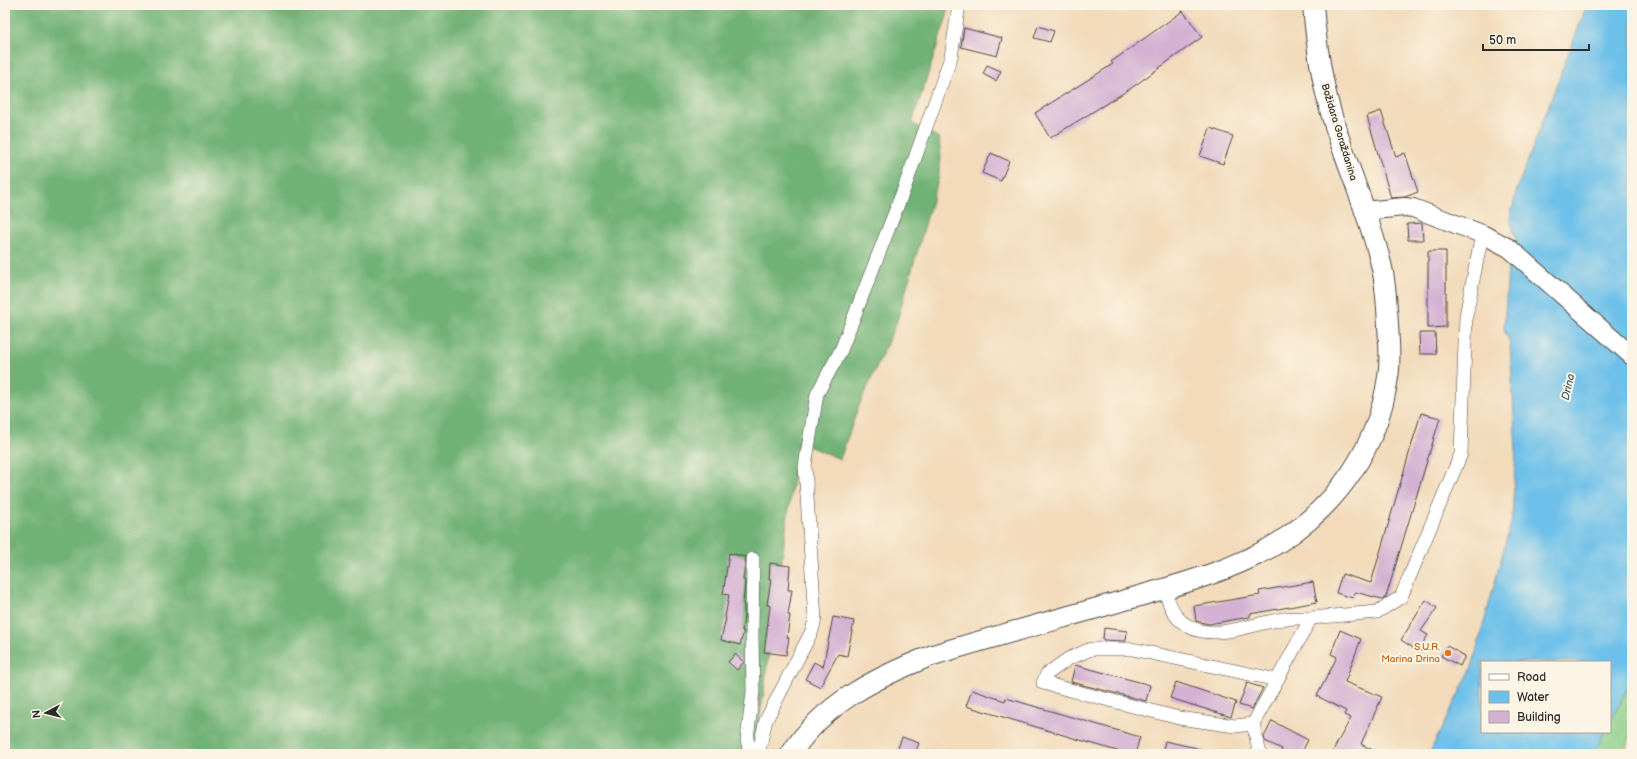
<svg xmlns="http://www.w3.org/2000/svg" width="1637" height="759" viewBox="0 0 1637 759" font-family="'Balsamiq Sans',sans-serif">
  <style>
    .green { fill: #8ace88; stroke: #5a7c5a }
    .forest { fill: #6fb174; stroke: #4d6e50 }
    .water { fill: #6dc0e9; stroke: #4c768a }
    .building { fill: #d4b1d3 }
    .lines { fill: none; stroke-linecap: round; stroke-linejoin: round }
    .street-casing { stroke: #494540; stroke-width: 14 }
    .secondary-casing { stroke: #494540; stroke-width: 20 }
    .primary-casing { stroke: #494540; stroke-width: 22 }
    .street { stroke: #fff; stroke-width: 13 }
    .secondary { stroke: #fff; stroke-width: 18 }
    .primary { stroke: #fff; stroke-width: 20 }
    .food-dot { fill: #e8710a; stroke: #fcf5e5; stroke-width: 1.5 }
    .labels { text-anchor: middle; dominant-baseline: central; stroke-width: 4; stroke-linejoin: round; paint-order: stroke }
    .street-label { font-size: 10px; fill: #2b2b2b; stroke: #fcf5e5 }
    .food-label { font-size: 10px; fill: #c56008; stroke: #fcf5e5; text-anchor: end }
    .water-label { font-size: 11px; font-style: italic; fill: #3f5864; stroke: #fcf5e5 }
  </style>
  <rect width="100%" height="100%" fill="#fcf5e5"/>
  <filter id="ink" filterUnits="userSpaceOnUse"><feTurbulence type="fractalNoise" baseFrequency=".025" numOctaves="2"/><feDisplacementMap in="SourceGraphic" scale="8" xChannelSelector="R" yChannelSelector="G"/><feConvolveMatrix kernelMatrix="1 2 1 2 8 2 1 2 1" color-interpolation-filters="sRGB"/></filter>
  <filter id="wash" filterUnits="userSpaceOnUse"><feTurbulence type="fractalNoise" baseFrequency=".012" numOctaves="4" result="noise"/><feDisplacementMap in="SourceGraphic" scale="16" xChannelSelector="R" yChannelSelector="G"/><feGaussianBlur stdDeviation="0.9" result="paint"/><feColorMatrix in="noise" values="0 0 0 0 0 0 0 0 0 0 0 0 0 0 0 0 0 1.4 0 .05"/><feComposite in="paint" operator="in"/></filter>
  <g filter="url(#wash)">
    <rect width="100%" height="100%" fill="#f2daba"/>
    <path class="green" d="M 1632,669 L 1632,732 L 1623,754 L 1593,754 L 1605,732 L 1610,732 L 1610,722 L 1626,691 Z"/>
    <path class="forest" d="M 5,5 L 948,5 L 947,16 L 912,123 L 939,138 L 941,158 L 938,180 L 897,321 L 858,408 L 840,459 L 798,442 L 755,754 L 5,754 Z"/>
    <path class="water" d="M 1587,5 L 1632,5 L 1632,669 L 1626,691 L 1610,722 L 1610,662 L 1482,662 L 1482,732 L 1605,732 L 1593,754 L 1429,754 L 1472,667 L 1512,519 L 1516,451 L 1510,343 L 1504,330 L 1508,267 L 1516,240 L 1510,218 L 1517,189 Z"/>
    <g id="blocks">
      <path class="building" d="M 1183,11 L 1202,37 L 1130,89 L 1050,138 L 1035,113 L 1113,64 L 1111,62 Z
        M 1038,26 L 1054,31 L 1050,42 L 1034,38 Z
        M 964,28 L 1002,38 L 997,56 L 961,47 Z
        M 987,65 L 1001,71 L 996,81 L 983,74 Z
        M 1381,111 L 1396,157 L 1405,153 L 1418,192 L 1405,197 L 1391,198 L 1367,116 Z
        M 1210,128 L 1233,136 L 1223,164 L 1200,156 Z
        M 991,153 L 1009,161 L 1001,181 L 982,173 Z
        M 1422,223 L 1423,240 L 1408,240 L 1407,224 Z
        M 1428,251 L 1446,251 L 1446,327 L 1428,328 Z
        M 1419,333 L 1435,333 L 1436,354 L 1420,354 Z
        M 1421,413 L 1440,418 L 1386,597 L 1382,599 L 1355,592 L 1353,598 L 1336,593 L 1342,574 L 1371,583 Z
        M 729,553 L 746,557 L 743,580 L 745,581 L 743,604 L 744,605 L 744,616 L 742,631 L 744,631 L 740,645 L 721,640 L 726,618 L 725,617 L 729,595 L 723,594 Z
        M 770,563 L 790,566 L 788,590 L 792,590 L 788,615 L 790,615 L 787,637 L 789,638 L 786,655 L 764,652 L 770,606 L 767,605 L 771,579 L 769,579 Z
        M 1313,582 L 1317,602 L 1250,614 L 1250,617 L 1232,620 L 1209,624 L 1196,621 L 1194,606 L 1260,595 L 1259,591 Z
        M 1426,600 L 1437,608 L 1421,631 L 1428,635 L 1418,651 L 1401,640 Z
        M 833,617 L 854,621 L 847,656 L 838,654 L 820,687 L 805,679 L 814,662 L 823,667 Z
        M 1104,628 L 1127,631 L 1126,641 L 1103,640 Z
        M 1340,630 L 1361,639 L 1345,682 L 1382,697 L 1361,744 L 1380,754 L 1331,754 L 1351,718 L 1344,715 L 1346,711 L 1317,696 L 1337,657 L 1331,654 Z
        M 1447,646 L 1465,656 L 1460,666 L 1441,656 Z
        M 735,654 L 744,662 L 737,670 L 728,662 Z
        M 1075,665 L 1150,685 L 1146,701 L 1071,682 Z
        M 1176,682 L 1236,702 L 1231,717 L 1170,698 Z
        M 1247,683 L 1263,688 L 1252,709 L 1239,705 Z
        M 972,690 L 1005,701 L 1006,698 L 1140,737 L 1135,754 L 1127,754 L 966,706 Z
        M 1272,721 L 1308,740 L 1301,754 L 1280,754 L 1282,749 L 1265,741 L 1264,737 Z
        M 902,737 L 919,743 L 915,754 L 896,754 Z
        M 1165,741 L 1201,749 L 1200,754 L 1162,754 Z"/>
    </g>
  </g>
  <g filter="url(#ink)">
    <use href="#blocks" fill-opacity="0" stroke="#494540" stroke-width="1"/>
    <g class="lines">
      <defs>
        <path id="street" d="M 1164,589 C 1168,599 1172,614 1181,621 C 1207,644 1247,625 1278,620 C 1288,617 1300,618 1311,618
          M 1277,680 L 1132,649 L 1091,649 L 1068,659 L 1047,674 L 1043,683 L 1179,718 L 1235,726 L 1253,724 L 1311,618 L 1377,612 L 1401,597 L 1461,454 L 1466,316 L 1482,234
          M 1253,724 L 1260,754
          M 750,754 L 747,739 L 753,692 L 752,633 L 753,559
          M 758,754 L 766,720 L 812,631 L 815,619 L 805,466 L 817,394 L 841,350 L 904,189 L 951,57 L 959,5"/>
        <path id="secondary" d="M 1364,211 L 1404,207 L 1413,208 L 1482,234 L 1509,248 L 1632,356"/>
        <path id="primary" d="M 791,754 C 823,703 879,676 933,655 C 996,636 1059,619 1122,601 C 1174,586 1231,572 1278,543 C 1338,505 1378,447 1388,377 C 1391,360 1389,342 1388,325 C 1387,306 1386,286 1382,268 C 1370,215 1346,165 1331,113 C 1321,78 1316,42 1313,5"/>
      </defs>
      <use href="#street" class="street-casing"/>
      <use href="#secondary" class="secondary-casing"/>
      <use href="#primary" class="primary-casing"/>
      <use href="#street" class="street"/>
      <use href="#secondary" class="secondary"/>
      <use href="#primary" class="primary"/>
    </g>
  </g>
  <circle class="food-dot" cx="1448" cy="653" r="4"/>
  <g class="labels">
    <g class="street-label">
      <text transform="translate(1339 132) rotate(73)">Božidara Goraždanina</text>
    </g>
    <g class="food-label">
      <text x="1440" y="647">S.U.R.<tspan x="1440" dy="12">Marina Drina</tspan></text>
    </g>
    <g class="water-label">
      <text transform="translate(1568 387) rotate(-77)">Drina</text>
    </g>
  </g>
  <rect width="1637" height="759" fill="none" stroke="#fcf5e5" stroke-width="20"/>
  <rect x="1481" y="661" width="130" height="72" fill="#fcf5e5" stroke="#a8a49b"/>
  <rect x="1489" y="674" width="20" height="6" fill="#ffffff" stroke="#a8a49b"/>
  <text x="1517" y="681" font-size="12" fill="#2b2b2b">Road</text>
  <rect x="1489" y="691" width="20" height="12" fill="#6dc0e9" stroke="#a8a49b"/>
  <text x="1517" y="701" font-size="12" fill="#2b2b2b">Water</text>
  <rect x="1489" y="711" width="20" height="12" fill="#d4b1d3" stroke="#a8a49b"/>
  <text x="1517" y="721" font-size="12" fill="#2b2b2b">Building</text>
  <g transform="translate(46 713) rotate(263)" stroke="#fcf5e5" stroke-width="3" paint-order="stroke">
  <path d="M0-3L7 15L0 10L-7 15Z" fill="#2b2b2b"/>
  <text y="-6" font-size="11" font-weight="bold" text-anchor="middle" fill="#2b2b2b">N</text>
  </g>
  <path d="M1483 44v6h106v-6" fill="none" stroke="#2b2b2b" stroke-width="2"/>
  <text x="1489" y="44" font-size="12" fill="#2b2b2b" stroke="#fcf5e5" stroke-width="3" paint-order="stroke">50 m</text>
</svg>
